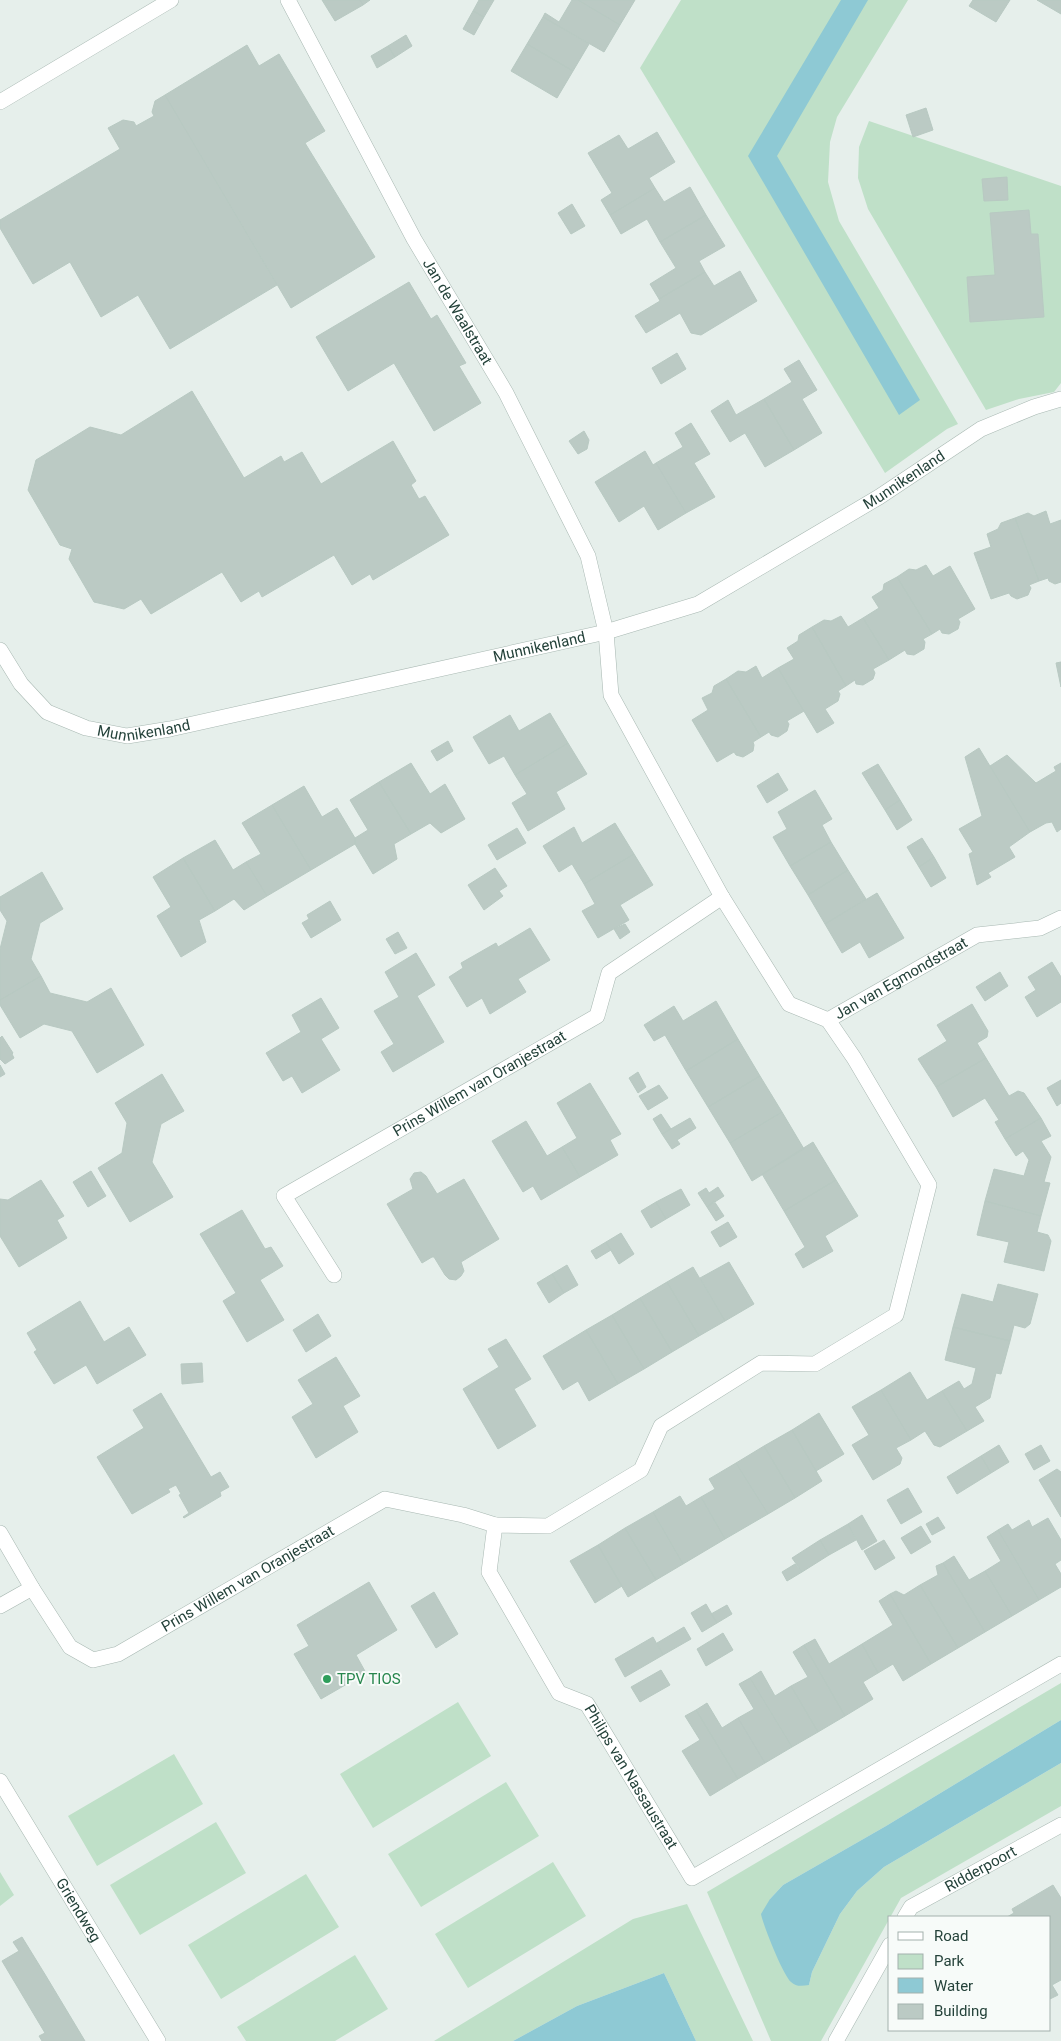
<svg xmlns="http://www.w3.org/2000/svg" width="1061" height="2041" viewBox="0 0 1061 2041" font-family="Roboto,sans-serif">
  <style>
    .green { fill: #bfe0c8 }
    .water { fill: #8ec9d4 }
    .building { fill: #bbcac4; stroke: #b8c9c2 }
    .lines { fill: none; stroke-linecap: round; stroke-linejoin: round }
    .minor-casing { stroke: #a8b8b2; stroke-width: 16 }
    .minor { stroke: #fff; stroke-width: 15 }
    .leisure-dot { fill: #2e9e5b; stroke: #f7fbf9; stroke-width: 2 }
    .labels { text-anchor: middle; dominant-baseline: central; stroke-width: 4; stroke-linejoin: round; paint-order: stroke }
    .street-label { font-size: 15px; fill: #24423a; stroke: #f7fbf9 }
    .leisure-label { font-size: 15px; fill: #27864d; stroke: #f7fbf9; text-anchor: start }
  </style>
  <rect width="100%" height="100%" fill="#e6efeb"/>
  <path class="green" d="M 681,0 L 908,0 L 837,117 L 830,142 L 828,182 L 839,221 L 958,424 L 947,429 L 885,473 L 640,68 Z
    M 869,121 L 1061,186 L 1061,383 L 1054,392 L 1019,399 L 986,410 L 868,209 L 858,178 L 859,147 Z
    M 1061,1683 L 1061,1720 L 886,1826 L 783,1885 L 770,1899 L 809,1985 L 812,1972 L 840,1914 L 857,1891 L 884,1867 L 1061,1763 L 1061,1806 L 901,1898 L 821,2041 L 771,2041 L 707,1892 Z
    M 458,1702 L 491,1756 L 373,1828 L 340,1774 Z
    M 174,1754 L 203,1804 L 97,1866 L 68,1816 Z
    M 506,1782 L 539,1836 L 421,1907 L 388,1854 Z
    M 216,1822 L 246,1873 L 140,1935 L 110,1885 Z
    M 553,1862 L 586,1916 L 468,1988 L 435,1934 Z
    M 0,1872 L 14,1895 L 0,1906 Z
    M 306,1874 L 339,1927 L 221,1999 L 188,1945 Z
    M 687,1904 L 753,2041 L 696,2041 L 664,1973 L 577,2006 L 513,2041 L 434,2041 L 633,1919 Z
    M 355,1955 L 388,2009 L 335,2041 L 246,2041 L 237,2027 Z"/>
  <path class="water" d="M 841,0 L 868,0 L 777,156 L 920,400 L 899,415 L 748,156 Z
    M 1061,1720 L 1061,1763 L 884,1867 L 857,1891 L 840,1914 L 812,1972 L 809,1985 C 802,1986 796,1987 791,1982 C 783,1975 763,1925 761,1914 L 770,1899 L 783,1885 L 886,1826 Z
    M 664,1973 L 696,2041 L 513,2041 L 577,2006 Z"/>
  <path class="building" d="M 322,0 L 360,0 L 363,5 L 335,21 Z
    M 360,0 L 370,0 L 363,5 Z
    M 479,0 L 494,0 L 484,17 L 473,11 Z
    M 572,0 L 578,0 L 620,25 L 604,52 L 543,17 L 545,13 L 559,22 Z
    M 578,0 L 635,0 L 620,25 Z
    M 973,0 L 1010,0 L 996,22 L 969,6 Z
    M 1037,0 L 1061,0 L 1061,14 Z
    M 473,11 L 484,17 L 474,35 L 463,29 Z
    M 543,17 L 589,44 L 573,71 L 527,44 Z
    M 406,35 L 412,46 L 395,57 L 388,46 Z
    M 527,44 L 573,71 L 557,98 L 511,71 Z
    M 247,45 L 259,66 L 279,54 L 325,131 L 305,143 L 375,257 L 291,308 L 165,95 Z
    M 388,46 L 395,57 L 377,68 L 371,56 Z
    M 165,95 L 277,285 L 170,349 L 138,295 L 101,317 L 70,262 L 33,284 L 0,228 L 0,220 L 120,149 L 108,128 L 123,120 L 134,122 L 136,126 L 154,116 L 152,112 L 155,101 Z
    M 926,108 L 933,130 L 913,137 L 906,115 Z
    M 657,132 L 675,162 L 649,178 L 655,188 L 610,215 L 601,200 L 612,193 L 588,153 L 619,135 L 628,149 Z
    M 1007,177 L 1008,200 L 984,201 L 982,179 Z
    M 690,187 L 706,215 L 660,242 L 647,219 L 621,234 L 610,215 L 655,188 L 664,202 Z
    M 572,204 L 585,226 L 571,234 L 558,213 Z
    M 1029,210 L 1031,234 L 1038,234 L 1044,317 L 970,322 L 967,277 L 995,275 L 990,213 Z
    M 706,215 L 725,246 L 699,261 L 705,272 L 659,299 L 650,284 L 676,268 L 660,242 Z
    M 740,271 L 757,301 L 701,335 L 691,333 L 680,313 L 646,333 L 635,316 L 660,301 L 659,299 L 705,272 L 714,286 Z
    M 409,282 L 431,319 L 437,315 L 466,363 L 459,366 L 481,403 L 434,431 L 394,363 L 348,391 L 316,337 Z
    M 677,353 L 686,369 L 661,384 L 652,368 Z
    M 799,360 L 817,390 L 802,399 L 822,433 L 794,450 L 764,399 L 792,382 L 784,369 Z
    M 192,391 L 244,478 L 281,456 L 284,462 L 302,452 L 321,484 L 393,441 L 416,481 L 411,485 L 419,499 L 425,496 L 449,535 L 373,580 L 370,574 L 352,585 L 334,555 L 262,597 L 259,591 L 241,602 L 222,572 L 151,614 L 141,599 L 124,609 L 94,602 L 69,559 L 72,549 L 60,545 L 28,490 L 36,460 L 90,427 L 121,435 Z
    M 764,399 L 794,450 L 765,467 L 745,433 L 730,442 L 711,411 L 728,400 L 736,415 Z
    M 691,423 L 710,454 L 694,463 L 715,497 L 686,513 L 656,463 L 683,447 L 675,433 Z
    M 584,431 L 589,440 L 587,449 L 578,454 L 569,441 Z
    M 645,451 L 653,465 L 656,463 L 686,513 L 658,530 L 644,506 L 619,522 L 595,482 Z
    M 1046,511 L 1050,524 L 1061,520 L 1061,582 L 1055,584 L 1049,581 L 1048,578 L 1039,581 L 1015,518 L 1028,513 L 1034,516 Z
    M 1015,518 L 1039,581 L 1029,585 L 1031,588 L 1028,595 L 1017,599 L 1011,596 L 1009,593 L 991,599 L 974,553 L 991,547 L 987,534 L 998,529 L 1001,523 Z
    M 926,565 L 933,576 L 950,566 L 975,609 L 958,619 L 960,622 L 958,629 L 949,634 L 942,633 L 940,629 L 932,634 L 897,577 L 909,569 L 916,570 Z
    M 897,577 L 932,634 L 923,639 L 925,642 L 924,649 L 914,655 L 907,654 L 905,650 L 889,660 L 863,618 L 879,608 L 872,597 L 883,590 L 884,584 Z
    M 841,616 L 848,627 L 863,618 L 889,660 L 873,669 L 875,673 L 873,679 L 863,685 L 856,684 L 855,680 L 846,686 L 812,627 L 824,620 L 831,621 Z
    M 812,627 L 846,686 L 838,691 L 840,694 L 838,701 L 825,709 L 834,723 L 817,733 L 778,668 L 794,659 L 787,648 L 798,641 L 799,635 Z
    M 1061,662 L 1061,687 L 1056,663 Z
    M 756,666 L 762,678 L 778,668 L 804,711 L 787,721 L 789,724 L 787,731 L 778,737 L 771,735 L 769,732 L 761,737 L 726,679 L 738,671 L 746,672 Z
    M 726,679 L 761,737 L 753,742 L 754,745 L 753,751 L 743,757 L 736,755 L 734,752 L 717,762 L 692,720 L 708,710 L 702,698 L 712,693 L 714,686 Z
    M 550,713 L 568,743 L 515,775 L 504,756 L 489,764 L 473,737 L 510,715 L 519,731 Z
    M 448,741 L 453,751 L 437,761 L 431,751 Z
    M 568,743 L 587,774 L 556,792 L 565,809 L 528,831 L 512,803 L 527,794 L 515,775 Z
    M 979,748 L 1030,832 L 1009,847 L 1015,857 L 988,873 L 991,877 L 977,885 L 969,854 L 973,852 L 959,829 L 982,816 L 965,757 Z
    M 1007,755 L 1036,783 L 1056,771 L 1054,767 L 1061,763 L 1061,829 L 1057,832 L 1052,822 L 1046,823 L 1030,832 L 990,766 Z
    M 411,763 L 430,794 L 445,784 L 465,819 L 441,833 L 430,823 L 411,834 L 379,782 Z
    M 878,764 L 900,800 L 885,810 L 862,773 Z
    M 778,773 L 788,790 L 767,803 L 757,786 Z
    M 379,782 L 411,834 L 394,844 L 397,859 L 373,874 L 355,844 L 355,838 L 368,830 L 350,800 Z
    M 304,786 L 322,817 L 337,808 L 355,838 L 355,844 L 311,870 L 272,805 Z
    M 815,790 L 832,819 L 822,825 L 831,842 L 790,866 L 773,837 L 787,829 L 778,812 Z
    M 900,800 L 912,820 L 897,830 L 885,810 Z
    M 272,805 L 311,870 L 267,896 L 246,862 L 261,854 L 242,823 Z
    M 615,823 L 634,854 L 584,884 L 572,864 L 559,872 L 543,846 L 574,827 L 582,843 Z
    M 517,828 L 526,843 L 497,860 L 488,845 Z
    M 922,838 L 934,857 L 919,867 L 907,847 Z
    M 215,840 L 233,870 L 246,862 L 267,896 L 244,910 L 234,899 L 215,911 L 183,858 Z
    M 831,842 L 848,870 L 808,895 L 790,866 Z
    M 634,854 L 653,885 L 620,905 L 629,920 L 598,938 L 582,911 L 595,904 L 584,884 Z
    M 934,857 L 946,878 L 931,887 L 919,867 Z
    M 183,858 L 215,911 L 199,920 L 206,942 L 181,957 L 157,916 L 171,907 L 153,877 Z
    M 495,868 L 507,886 L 499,891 L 503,896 L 484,910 L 468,885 Z
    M 848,870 L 866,899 L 825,924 L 808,895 Z
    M 42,872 L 63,909 L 40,923 L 31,959 L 41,976 L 0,1000 L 0,949 L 7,921 L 0,910 L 0,897 Z
    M 877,893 L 904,938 L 869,958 L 860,942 L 842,953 L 825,924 Z
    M 330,901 L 341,920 L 311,938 L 302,923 L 309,919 L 307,915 Z
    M 625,924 L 630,932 L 620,939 L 614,929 Z
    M 530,928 L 550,960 L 518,979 L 526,992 L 490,1014 L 482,998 L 467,1007 L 449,977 L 463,968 L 461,963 L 496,943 L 498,947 Z
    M 398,932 L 407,948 L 395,954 L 386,939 Z
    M 416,953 L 435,985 L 417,996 L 444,1042 L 393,1072 L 381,1052 L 394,1044 L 374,1011 L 399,997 L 385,972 Z
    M 1052,962 L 1061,977 L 1061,1002 L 1037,1017 L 1025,997 L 1036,990 L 1028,977 Z
    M 1000,972 L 1008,986 L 985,1001 L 976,987 Z
    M 41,976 L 50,993 L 87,1002 L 111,988 L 144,1045 L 97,1073 L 72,1031 L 44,1024 L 20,1038 L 0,1005 L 0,1000 Z
    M 321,998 L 339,1028 L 321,1039 L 340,1070 L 302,1093 L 292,1076 L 283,1081 L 266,1053 L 301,1032 L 292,1015 Z
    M 716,1001 L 738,1039 L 686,1071 L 665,1035 L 654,1041 L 644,1025 L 674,1006 L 683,1021 Z
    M 972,1004 L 988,1031 L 987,1037 L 977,1043 L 986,1058 L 936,1087 L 918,1059 L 947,1041 L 937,1025 Z
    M 2,1036 L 13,1053 L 12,1054 L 14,1058 L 5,1064 L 0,1059 L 0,1038 Z
    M 738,1039 L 760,1076 L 708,1107 L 686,1071 Z
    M 986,1058 L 1009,1096 L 1018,1091 L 1024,1093 L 1041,1118 L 1005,1139 L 995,1122 L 999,1120 L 985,1098 L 953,1117 L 936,1087 Z
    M 0,1065 L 5,1074 L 0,1077 Z
    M 638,1072 L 646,1087 L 638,1093 L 629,1078 Z
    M 162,1074 L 184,1111 L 161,1124 L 152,1162 L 173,1197 L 130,1222 L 98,1168 L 122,1153 L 127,1123 L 115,1103 Z
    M 760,1076 L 782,1112 L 730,1143 L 708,1107 Z
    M 1061,1080 L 1061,1103 L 1057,1106 L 1047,1088 Z
    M 590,1083 L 621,1134 L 610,1140 L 618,1155 L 580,1177 L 562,1147 L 577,1138 L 557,1103 Z
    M 659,1085 L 668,1098 L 648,1110 L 639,1096 Z
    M 782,1112 L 804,1149 L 752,1181 L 730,1143 Z
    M 661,1114 L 671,1129 L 662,1134 L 653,1119 Z
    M 690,1118 L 696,1128 L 677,1140 L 680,1144 L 672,1149 L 662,1134 Z
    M 1041,1118 L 1051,1136 L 1041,1141 L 1051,1157 L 1044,1182 L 1050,1183 L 1041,1216 L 985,1201 L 994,1169 L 1024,1176 L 1029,1160 L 1023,1151 L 1016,1156 L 1005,1139 Z
    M 526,1121 L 547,1156 L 562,1147 L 580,1177 L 541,1200 L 533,1186 L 523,1192 L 492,1141 Z
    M 813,1142 L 836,1180 L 784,1211 L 762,1174 Z
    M 91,1171 L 106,1196 L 88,1207 L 73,1182 Z
    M 421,1172 L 426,1176 L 437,1194 L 464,1179 L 499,1239 L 461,1262 L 464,1271 L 461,1276 L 456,1280 L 449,1279 L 445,1275 L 434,1257 L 432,1257 L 422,1263 L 387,1204 L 413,1189 L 410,1179 L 414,1173 Z
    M 41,1180 L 64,1216 L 57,1220 L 67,1238 L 19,1267 L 0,1236 L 0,1199 L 8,1200 Z
    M 836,1180 L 858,1216 L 825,1236 L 833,1251 L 803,1268 L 795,1254 L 805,1247 L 784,1211 Z
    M 718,1187 L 724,1196 L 707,1207 L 698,1193 L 706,1188 L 709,1193 Z
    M 681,1189 L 690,1205 L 666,1219 L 656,1202 Z
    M 714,1201 L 724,1216 L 716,1221 L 707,1207 Z
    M 985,1201 L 1041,1216 L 1037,1232 L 1048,1235 L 1051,1241 L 1044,1271 L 1004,1262 L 1009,1242 L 977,1235 Z
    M 656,1202 L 666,1219 L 651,1228 L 641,1211 Z
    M 242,1210 L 265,1249 L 271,1247 L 283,1266 L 260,1280 L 284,1320 L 247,1342 L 223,1301 L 236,1293 L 200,1234 Z
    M 728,1222 L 737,1237 L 720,1247 L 711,1232 Z
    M 621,1233 L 634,1254 L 619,1264 L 606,1242 Z
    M 606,1242 L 611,1250 L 596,1259 L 591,1251 Z
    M 729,1262 L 754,1304 L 725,1321 L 700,1278 Z
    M 567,1265 L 578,1285 L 564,1293 L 552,1274 Z
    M 693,1267 L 725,1321 L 699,1336 L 667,1282 Z
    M 552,1274 L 564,1293 L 549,1303 L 537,1283 Z
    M 667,1282 L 699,1336 L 672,1352 L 640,1298 Z
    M 998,1284 L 1038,1294 L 1030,1324 L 1025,1328 L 1014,1325 L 1010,1341 L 953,1327 L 962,1294 L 993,1302 Z
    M 640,1298 L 672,1352 L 644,1369 L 612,1315 Z
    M 80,1301 L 104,1342 L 129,1327 L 146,1355 L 97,1384 L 86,1365 L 54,1384 L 34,1352 L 37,1350 L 27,1333 Z
    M 318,1314 L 331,1336 L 306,1352 L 293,1330 Z
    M 612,1315 L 644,1369 L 618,1384 L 586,1330 Z
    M 953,1327 L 1010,1341 L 1001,1374 L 996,1373 L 990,1398 L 975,1407 L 984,1421 L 967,1431 L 942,1391 L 959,1381 L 964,1389 L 972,1384 L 976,1368 L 945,1360 Z
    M 586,1330 L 618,1384 L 589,1401 L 578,1381 L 563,1390 L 543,1356 Z
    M 506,1339 L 531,1379 L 514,1389 L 536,1426 L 498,1449 L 463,1389 L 499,1367 L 488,1349 Z
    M 336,1357 L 360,1396 L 343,1406 L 358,1432 L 316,1458 L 292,1417 L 313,1404 L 298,1380 Z
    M 202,1363 L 203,1382 L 182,1384 L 181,1364 Z
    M 910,1372 L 927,1400 L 942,1391 L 967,1431 L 940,1447 L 934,1445 L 925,1431 L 911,1440 L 881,1390 Z
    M 881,1390 L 911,1440 L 896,1448 L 902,1458 L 900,1464 L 873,1480 L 852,1445 L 869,1435 L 852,1407 Z
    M 161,1393 L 211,1477 L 220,1472 L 229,1487 L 220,1492 L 221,1496 L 184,1518 L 183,1517 L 189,1513 L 179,1495 L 181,1494 L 176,1485 L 168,1489 L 170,1492 L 132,1514 L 97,1457 L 144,1428 L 133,1410 Z
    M 819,1413 L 844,1454 L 816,1471 L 792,1430 Z
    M 792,1430 L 822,1481 L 795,1498 L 764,1446 Z
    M 999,1445 L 1009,1462 L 991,1473 L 981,1456 Z
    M 1041,1445 L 1050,1461 L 1034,1470 L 1025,1454 Z
    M 764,1446 L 795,1498 L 768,1514 L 736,1463 Z
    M 981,1456 L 991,1473 L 957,1494 L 947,1477 Z
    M 736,1463 L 768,1514 L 725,1539 L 701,1497 L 715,1489 L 709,1479 Z
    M 1057,1469 L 1061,1472 L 1061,1517 L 1039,1480 Z
    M 908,1488 L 922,1512 L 901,1524 L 887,1500 Z
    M 680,1496 L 686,1506 L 701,1497 L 725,1539 L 683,1564 L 653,1512 Z
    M 653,1512 L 683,1564 L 656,1580 L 625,1528 Z
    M 862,1515 L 877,1541 L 862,1550 L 848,1524 Z
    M 938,1517 L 945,1528 L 932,1535 L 926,1524 Z
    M 1048,1518 L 1061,1540 L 1061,1560 L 1055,1564 L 1061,1574 L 1061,1587 L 1039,1600 L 998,1530 L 1008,1524 L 1012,1530 L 1029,1520 L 1032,1527 Z
    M 848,1524 L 856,1540 L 829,1555 L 820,1540 Z
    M 921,1526 L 931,1542 L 911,1554 L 901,1538 Z
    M 625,1528 L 656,1580 L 628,1597 L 598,1545 Z
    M 998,1530 L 1039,1600 L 1012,1616 L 985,1571 L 1001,1561 L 987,1537 Z
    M 820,1540 L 829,1555 L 802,1572 L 792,1558 Z
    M 884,1540 L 895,1558 L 875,1570 L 864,1551 Z
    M 598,1545 L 622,1586 L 595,1603 L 570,1561 Z
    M 954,1556 L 969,1580 L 985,1571 L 1012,1616 L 985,1632 L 943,1563 Z
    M 943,1563 L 985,1632 L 958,1648 L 920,1585 L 938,1575 L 936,1566 Z
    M 795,1564 L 802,1572 L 787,1581 L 782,1572 Z
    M 369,1582 L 397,1630 L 356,1655 L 366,1673 L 321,1699 L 294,1654 L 309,1646 L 297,1625 Z
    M 920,1585 L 958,1648 L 931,1664 L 890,1594 L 896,1591 L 904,1595 Z
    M 434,1592 L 458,1634 L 436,1648 L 411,1606 Z
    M 890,1594 L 931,1664 L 903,1681 L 893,1664 L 878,1673 L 862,1644 L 893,1625 L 879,1601 Z
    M 706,1604 L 717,1623 L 702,1632 L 691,1613 Z
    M 727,1605 L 732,1614 L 717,1623 L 711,1614 Z
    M 684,1627 L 691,1639 L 663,1655 L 657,1643 Z
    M 723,1633 L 733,1650 L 706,1666 L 697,1649 Z
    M 653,1637 L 663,1655 L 625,1677 L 615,1659 Z
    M 815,1639 L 829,1664 L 862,1644 L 878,1673 L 863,1682 L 873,1699 L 845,1716 L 804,1645 Z
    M 804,1645 L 845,1716 L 818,1732 L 791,1686 L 808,1677 L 793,1652 Z
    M 661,1670 L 670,1685 L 640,1702 L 631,1687 Z
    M 761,1671 L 775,1696 L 791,1686 L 818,1732 L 792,1747 L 750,1678 Z
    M 750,1678 L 792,1747 L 765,1763 L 738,1718 L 754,1709 L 739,1684 Z
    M 707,1703 L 722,1728 L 738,1718 L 765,1763 L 738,1779 L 696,1710 Z
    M 696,1710 L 738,1779 L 710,1796 L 682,1751 L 700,1740 L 685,1716 Z
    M 1053,1885 L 1061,1898 L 1061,1980 L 1052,1985 L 1058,1995 L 1050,1999 L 1050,1917 L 1007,1917 L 1014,1913 L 1012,1909 Z
    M 22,1937 L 46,1976 L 85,2041 L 42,2041 L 39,2036 L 45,2033 L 2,1961 L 19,1951 L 13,1942 Z"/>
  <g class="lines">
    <defs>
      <g id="minor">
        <path id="s1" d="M 288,0 L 414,239 L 506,393 L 588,556 L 606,632 L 611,695 L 722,897 L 789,1004 L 828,1020 L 854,1058 L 929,1185 L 896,1315 L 815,1364 L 761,1363 L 661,1426 L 641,1470 L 548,1526 L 495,1525 L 489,1572 L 559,1693 L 587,1704 L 692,1878 L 1061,1664"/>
        <path d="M 0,102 L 171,0"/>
        <path id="s2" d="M 0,650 L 21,684 L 47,712 L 86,728 L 127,736 L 170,729 L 606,632 L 698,604 L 879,497 L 981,429 L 1034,407 L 1061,399"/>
        <path id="s3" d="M 828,1020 L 977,935 L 1040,928 L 1061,918"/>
        <path id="s4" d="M 334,1275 L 284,1196 L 597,1016 L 609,973 L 722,897"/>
        <path id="s5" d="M 0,1533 L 32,1588 L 70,1647 L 93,1660 L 118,1654 L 385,1499 L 463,1515 L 495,1525"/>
        <path d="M 0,1606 L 32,1588"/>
        <path id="s6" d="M 0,1781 L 158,2041"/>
        <path id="s7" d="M 905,1917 L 911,1907 L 1061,1825"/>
        <path d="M 836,2041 L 890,1945"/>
      </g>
    </defs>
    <use href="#minor" class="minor-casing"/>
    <use href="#minor" class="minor"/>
  </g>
  <circle class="leisure-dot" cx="327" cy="1679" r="5"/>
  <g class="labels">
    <g class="street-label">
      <text stroke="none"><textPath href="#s1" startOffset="355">Jan de Waalstraat</textPath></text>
      <text stroke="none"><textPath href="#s2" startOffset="989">Munnikenland</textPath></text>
      <text stroke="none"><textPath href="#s2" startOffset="584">Munnikenland</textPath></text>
      <text stroke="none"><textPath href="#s2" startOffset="179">Munnikenland</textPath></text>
      <text stroke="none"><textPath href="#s3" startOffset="84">Jan van Egmondstraat</textPath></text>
      <text stroke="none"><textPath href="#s4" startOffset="319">Prins Willem van Oranjestraat</textPath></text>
      <text stroke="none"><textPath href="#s5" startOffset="336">Prins Willem van Oranjestraat</textPath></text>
      <text stroke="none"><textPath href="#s1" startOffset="2279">Philips van Nassaustraat</textPath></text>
      <text stroke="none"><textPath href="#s7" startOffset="91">Ridderpoort</textPath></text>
      <text stroke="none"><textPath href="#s6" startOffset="151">Griendweg</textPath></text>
    </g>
    <g class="leisure-label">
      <text x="337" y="1679">TPV TIOS</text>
    </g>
  </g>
  <rect x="888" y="1916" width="162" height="115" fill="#f7fbf9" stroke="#a3b1ad"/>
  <rect x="898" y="1932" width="25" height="8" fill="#ffffff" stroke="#a3b1ad"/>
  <text x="934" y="1941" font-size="15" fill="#24423a">Road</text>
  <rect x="898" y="1954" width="25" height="15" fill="#bfe0c8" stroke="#a3b1ad"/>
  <text x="934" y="1966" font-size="15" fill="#24423a">Park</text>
  <rect x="898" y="1978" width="25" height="15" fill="#8ec9d4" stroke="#a3b1ad"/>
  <text x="934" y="1991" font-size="15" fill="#24423a">Water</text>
  <rect x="898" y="2004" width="25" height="15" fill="#bbcac4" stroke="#a3b1ad"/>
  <text x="934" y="2016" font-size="15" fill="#24423a">Building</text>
</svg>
